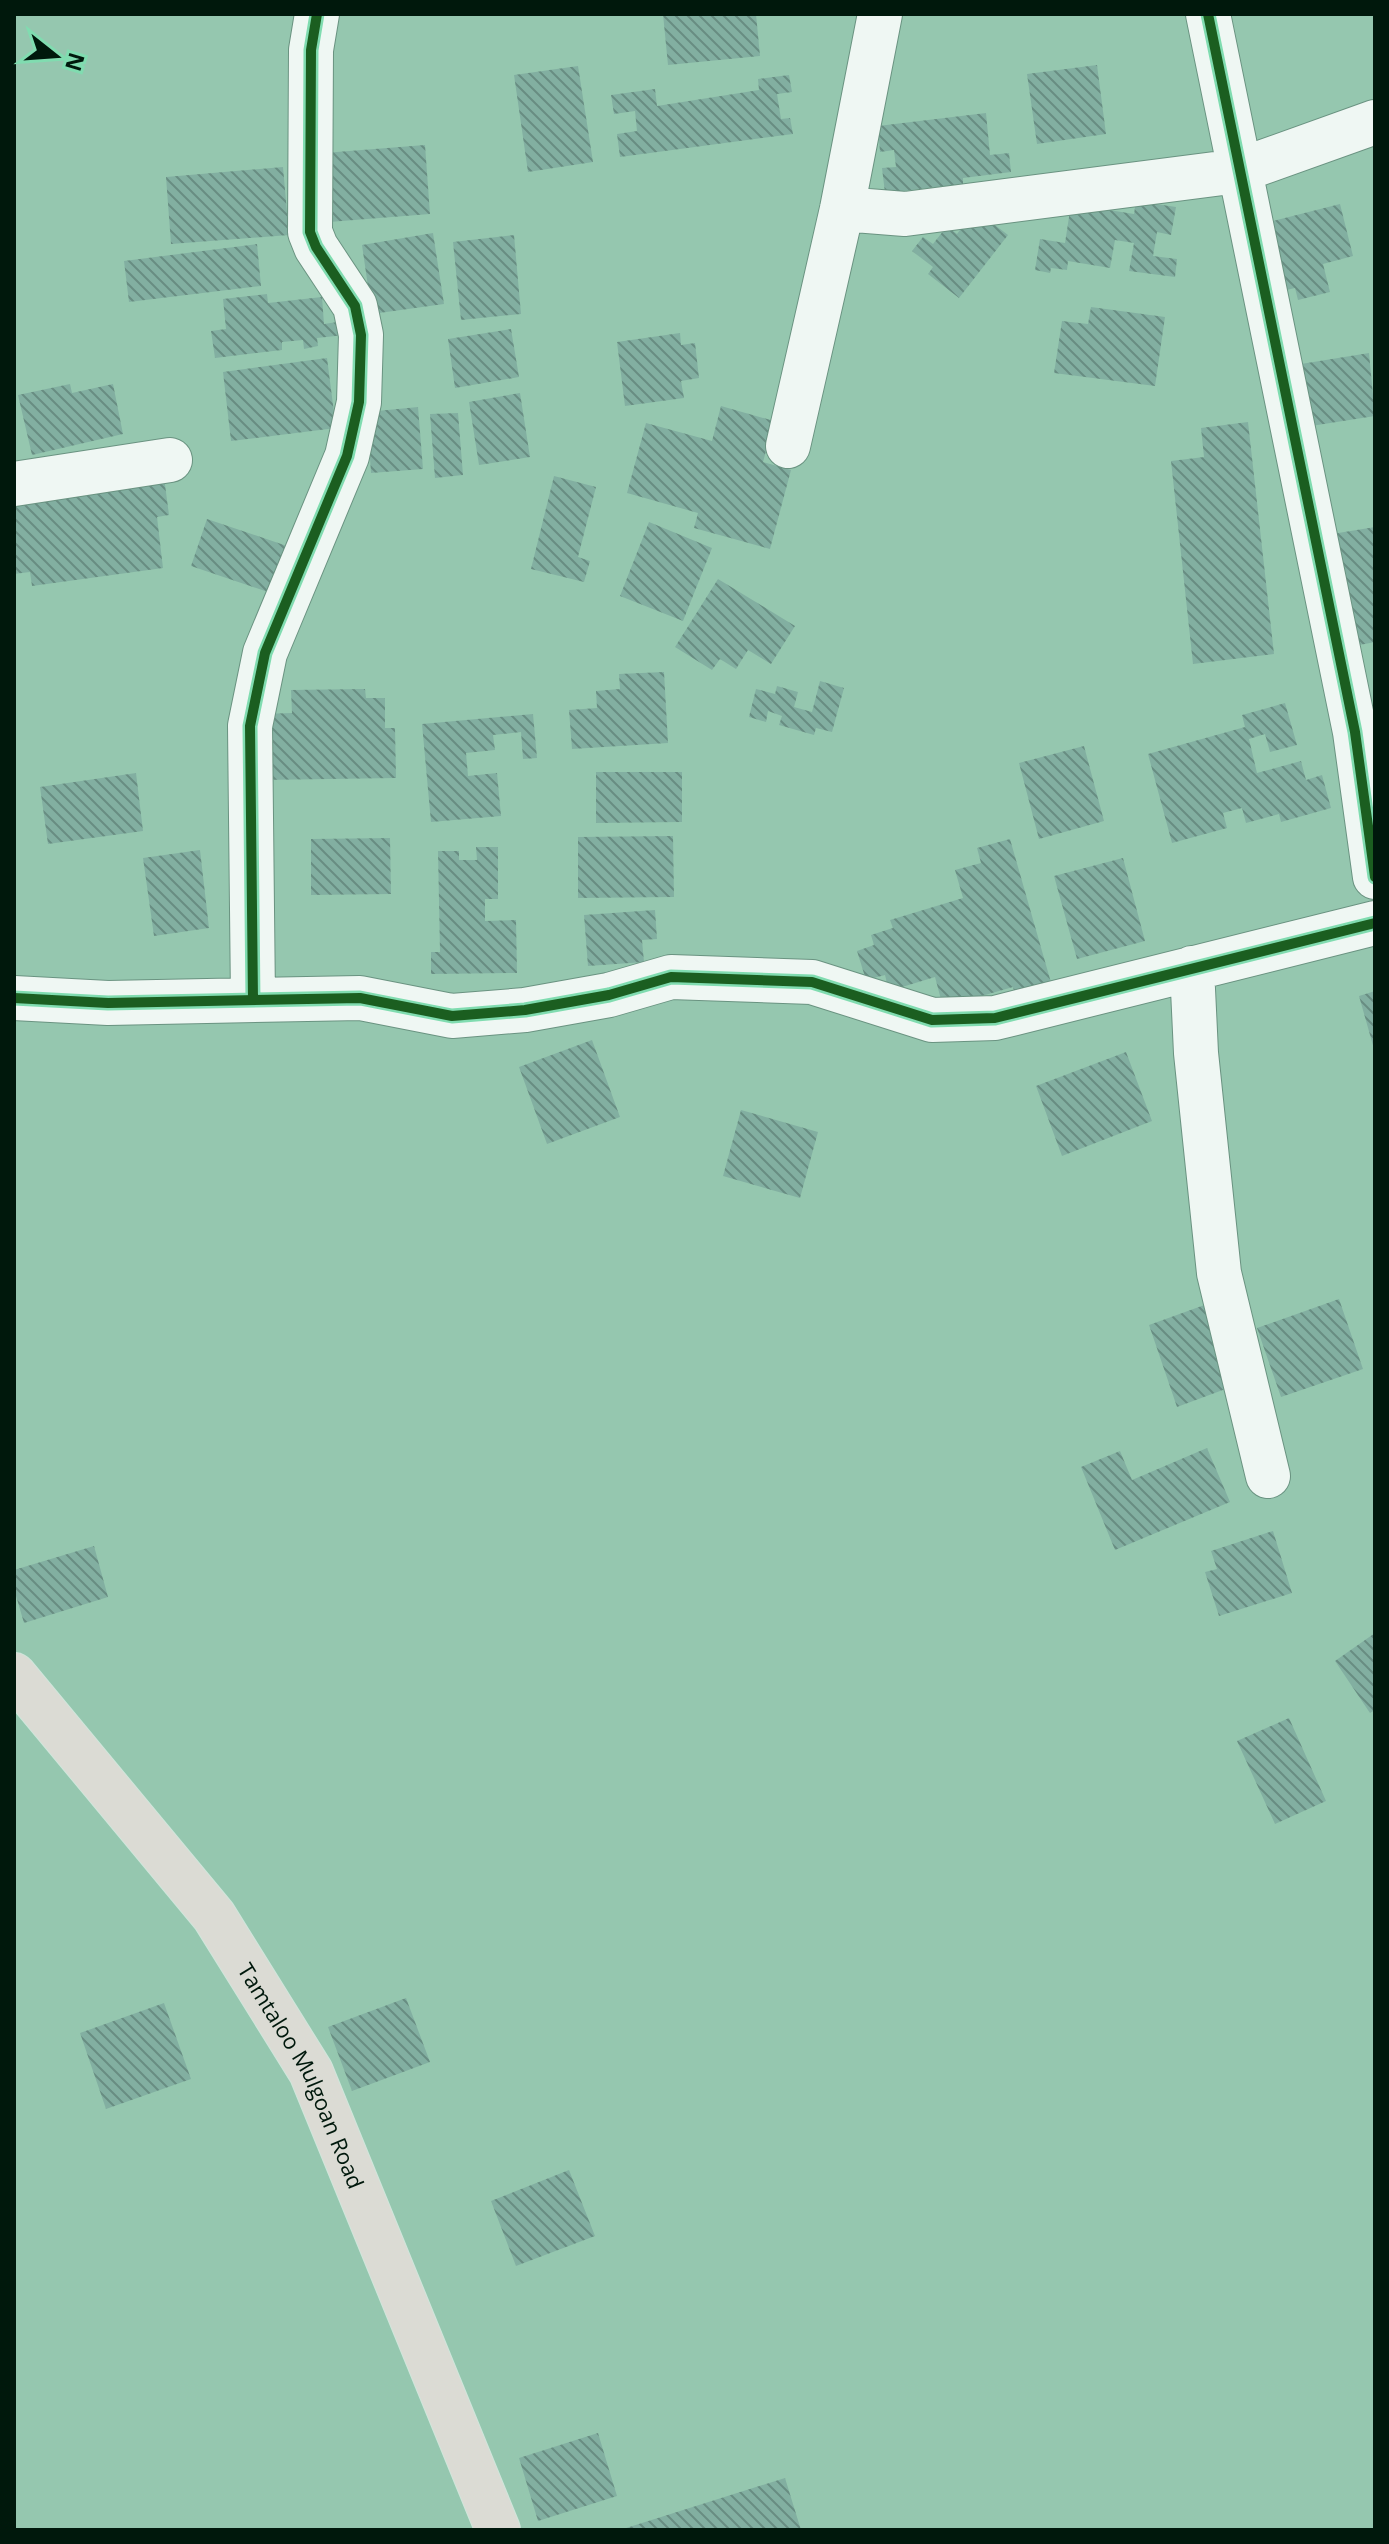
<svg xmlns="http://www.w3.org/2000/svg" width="1389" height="2544" viewBox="0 0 1389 2544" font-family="'Open Sans',sans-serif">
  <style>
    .building { fill: url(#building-back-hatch) }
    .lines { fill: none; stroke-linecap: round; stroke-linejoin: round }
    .minor-casing { stroke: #6a9381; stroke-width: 46 }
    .major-casing { stroke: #cfe6db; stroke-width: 46 }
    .minor { stroke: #eff7f3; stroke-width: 44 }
    .major { stroke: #dbdbd4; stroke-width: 44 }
    .cycleway-casing { stroke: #80dcb0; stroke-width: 15 }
    .cycleway { stroke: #1b5e20; stroke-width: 10 }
    .labels { text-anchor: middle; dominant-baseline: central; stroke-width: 6; stroke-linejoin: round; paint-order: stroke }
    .street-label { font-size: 22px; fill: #00180c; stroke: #80dcb0 }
  </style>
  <defs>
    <pattern id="building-back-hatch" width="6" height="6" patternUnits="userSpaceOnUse" patternTransform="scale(2)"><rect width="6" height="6" fill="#82afa1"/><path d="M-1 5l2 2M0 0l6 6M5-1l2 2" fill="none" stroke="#688d82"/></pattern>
  </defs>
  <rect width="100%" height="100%" fill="#95c7af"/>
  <path class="building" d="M 663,14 L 756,14 L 760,56 L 668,65 Z
    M 1097,65 L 1106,134 L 1037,144 L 1027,74 Z
    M 578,66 L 593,162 L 528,172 L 514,75 Z
    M 789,75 L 792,92 L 777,94 L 781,119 L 790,118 L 793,134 L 620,157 L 617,134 L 637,131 L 635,111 L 614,114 L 611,95 L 655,89 L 657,106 L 759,90 L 758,79 Z
    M 986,113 L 990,155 L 1009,153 L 1011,172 L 963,178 L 963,184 L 885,193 L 882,168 L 896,167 L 894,150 L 880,152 L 878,126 Z
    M 425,145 L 430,214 L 329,222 L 324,153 Z
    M 283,167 L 289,235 L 171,244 L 166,177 Z
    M 1136,201 L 1176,207 L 1171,235 L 1157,232 L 1153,256 L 1177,259 L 1175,277 L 1129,271 L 1134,243 L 1115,240 L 1110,268 L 1068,261 L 1067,270 L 1051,268 L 1050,273 L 1035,270 L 1040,239 L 1065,243 L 1071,204 L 1134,214 Z
    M 1340,204 L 1353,256 L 1323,264 L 1330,292 L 1298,300 L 1295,288 L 1282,291 L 1265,223 Z
    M 975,210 L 1008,235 L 959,298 L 928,274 L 933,267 L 912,251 L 923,237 L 933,244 L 947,226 L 957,234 Z
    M 433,233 L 444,304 L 372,314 L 362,245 Z
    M 514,235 L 521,314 L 461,320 L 453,242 Z
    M 257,244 L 261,286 L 129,302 L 124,261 Z
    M 267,294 L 268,303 L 322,297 L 324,324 L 344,321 L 345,335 L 317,338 L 318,346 L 304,349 L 303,340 L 282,342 L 282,350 L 215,358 L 211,331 L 226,329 L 223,299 Z
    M 1091,307 L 1165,317 L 1155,386 L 1054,373 L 1062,321 L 1088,324 Z
    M 511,329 L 519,377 L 455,388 L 448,339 Z
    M 680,333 L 681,345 L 695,343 L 699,378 L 681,381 L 684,398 L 625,406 L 617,342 Z
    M 1369,353 L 1375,416 L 1311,426 L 1301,364 Z
    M 327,358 L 336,428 L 231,441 L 223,372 Z
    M 70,384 L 72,393 L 113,384 L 123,434 L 32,455 L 18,395 Z
    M 520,393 L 530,457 L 479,465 L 469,402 Z
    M 721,406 L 774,421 L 763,462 L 791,470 L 770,549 L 694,528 L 698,513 L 627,493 L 646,423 L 712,441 Z
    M 418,407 L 423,469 L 371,473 L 367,412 Z
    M 458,413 L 463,475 L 435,478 L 430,414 Z
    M 1248,422 L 1274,654 L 1193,664 L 1171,461 L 1204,457 L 1201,428 Z
    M 554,476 L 596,487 L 578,557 L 590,561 L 584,582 L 531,569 Z
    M 164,477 L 169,515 L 157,517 L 163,568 L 32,586 L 30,572 L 14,574 L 14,498 Z
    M 207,519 L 287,546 L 271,593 L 191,566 Z
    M 649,522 L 712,548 L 683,621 L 620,596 Z
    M 1375,527 L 1375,642 L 1344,648 L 1326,535 Z
    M 718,579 L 795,626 L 771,664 L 748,650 L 736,669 L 720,659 L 712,670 L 675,647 Z
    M 664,672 L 668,743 L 572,749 L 569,710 L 597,708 L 596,691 L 620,689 L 619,674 Z
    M 820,681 L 844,688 L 832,732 L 816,728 L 814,735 L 779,725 L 782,716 L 768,711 L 766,722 L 749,717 L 756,689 L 775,694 L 777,686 L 798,692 L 794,707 L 812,712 Z
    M 365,689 L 366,698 L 385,698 L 385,728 L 395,728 L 396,778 L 262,780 L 262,714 L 292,713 L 291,690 Z
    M 1285,703 L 1297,745 L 1270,752 L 1265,734 L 1249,739 L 1257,773 L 1301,761 L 1306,780 L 1322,775 L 1331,808 L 1281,822 L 1279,814 L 1246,823 L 1242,808 L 1223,813 L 1227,828 L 1172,843 L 1148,754 L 1245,727 L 1242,715 Z
    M 533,714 L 537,758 L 523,759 L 521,732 L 493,735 L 495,750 L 466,753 L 468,776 L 497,773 L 501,816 L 431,822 L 422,724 Z
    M 1084,746 L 1104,821 L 1039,839 L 1019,763 Z
    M 596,772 L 682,772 L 682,822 L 596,823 Z
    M 136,773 L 143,831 L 48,844 L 40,787 Z
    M 673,836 L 674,897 L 578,898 L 578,837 Z
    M 390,838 L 391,894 L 311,895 L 311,839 Z
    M 1010,839 L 1054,993 L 1018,1004 L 1013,987 L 943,1007 L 935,977 L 889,991 L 885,975 L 866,980 L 857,951 L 874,945 L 871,935 L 893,928 L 890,920 L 963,898 L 955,870 L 981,863 L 977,848 Z
    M 476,847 L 498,847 L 498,899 L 485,899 L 485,921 L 516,920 L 517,973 L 431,974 L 431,952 L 440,952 L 438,851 L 459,851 L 459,860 L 477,860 Z
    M 200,850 L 209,928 L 154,936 L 143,858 Z
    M 1123,858 L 1145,941 L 1077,959 L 1054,876 Z
    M 655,910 L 657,939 L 642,940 L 644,962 L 588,966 L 584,915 Z
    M 1375,991 L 1375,1049 L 1374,1049 L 1359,996 Z
    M 592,1040 L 620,1117 L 547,1144 L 519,1067 Z
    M 1126,1052 L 1152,1121 L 1062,1156 L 1036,1086 Z
    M 741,1110 L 818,1132 L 800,1198 L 723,1176 Z
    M 1339,1299 L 1363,1369 L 1281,1397 L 1257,1328 Z
    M 1210,1303 L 1239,1384 L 1177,1407 L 1149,1325 Z
    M 1207,1448 L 1230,1502 L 1115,1550 L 1081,1467 L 1120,1451 L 1132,1480 Z
    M 1273,1531 L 1292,1593 L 1219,1616 L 1205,1572 L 1217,1569 L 1211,1551 Z
    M 94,1546 L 108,1597 L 24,1623 L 14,1589 L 14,1570 Z
    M 1375,1633 L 1375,1710 L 1370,1713 L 1335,1661 Z
    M 1289,1718 L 1326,1801 L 1275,1824 L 1237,1741 Z
    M 406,1998 L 430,2062 L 352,2091 L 328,2027 Z
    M 164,2003 L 191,2079 L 106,2109 L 80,2033 Z
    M 569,2170 L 595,2236 L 516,2266 L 491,2201 Z
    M 598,2433 L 617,2496 L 538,2521 L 519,2458 Z
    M 785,2478 L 801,2530 L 623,2530 L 623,2529 Z"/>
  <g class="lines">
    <defs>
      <path id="minor" d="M 1208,14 L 1355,732 L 1375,877
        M 842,209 L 905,214 L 1238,171 L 1375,122
        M 788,446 L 842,209 L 880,14
        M 14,484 L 170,460
        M 1192,968 L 1196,1053 L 1219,1273 L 1268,1476
        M 14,998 L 108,1003 L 360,998 L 452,1016 L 525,1010 L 609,995 L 671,977 L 812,982 L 932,1020 L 995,1018 L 1375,923
        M 253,1000 L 250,726 L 265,653 L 347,456 L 359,402 L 361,335 L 355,306 L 316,247 L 310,232 L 311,50 L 317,14"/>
      <g id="major">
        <path id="s1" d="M 14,1675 L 214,1916 L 311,2072 L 498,2530"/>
      </g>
    </defs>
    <use href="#minor" class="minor-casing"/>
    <use href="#major" class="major-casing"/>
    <use href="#minor" class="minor"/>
    <use href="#major" class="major"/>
    <defs>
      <path id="cycleway" d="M 1208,14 L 1355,732 L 1375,877
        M 14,998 L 108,1003 L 360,998 L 452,1016 L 525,1010 L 609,995 L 671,977 L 812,982 L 932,1020 L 995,1018 L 1375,923
        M 253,1000 L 250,726 L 265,653 L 347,456 L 359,402 L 361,335 L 355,306 L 316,247 L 310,232 L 311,50 L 317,14"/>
    </defs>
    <use href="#cycleway" class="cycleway-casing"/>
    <use href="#cycleway" class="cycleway"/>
  </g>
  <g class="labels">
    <g class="street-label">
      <text stroke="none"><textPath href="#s1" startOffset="496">Tamtaloo Mulgoan Road</textPath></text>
    </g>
  </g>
  <rect width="1389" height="2544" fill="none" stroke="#00180c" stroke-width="32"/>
  <g transform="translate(56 56) rotate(107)" stroke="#80dcb0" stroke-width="6" paint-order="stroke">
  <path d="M0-6L14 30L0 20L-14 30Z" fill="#00180c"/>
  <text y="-12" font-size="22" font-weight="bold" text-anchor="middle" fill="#00180c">N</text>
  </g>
</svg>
